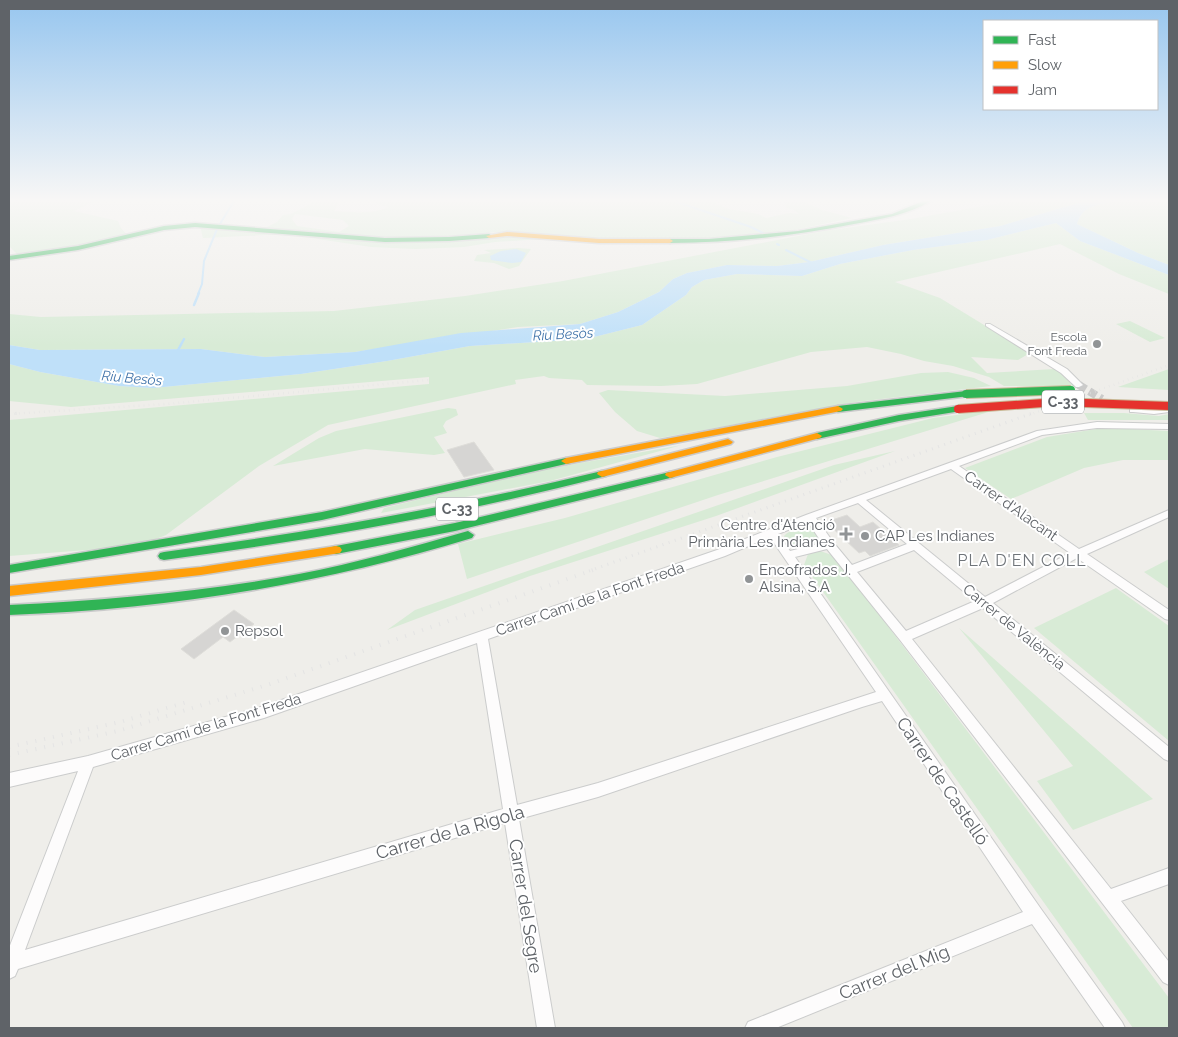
<svg xmlns="http://www.w3.org/2000/svg" width="1178" height="1037" viewBox="0 0 1178 1037" font-family="Raleway,sans-serif">
  <style>
    .green { fill: #d8ebd6; fill-rule: evenodd }
    .water { fill: #bfe0f9 }
    .lines { fill: none; stroke-linecap: round; stroke-linejoin: round }
    .stream-far1 { stroke: #bfe0f9; stroke-width: 2 }
    .stream { stroke: #bfe0f9; stroke-width: 2.5 }
    .building { fill: #d6d5d3; stroke: #deddd9 }
    .street-tunnel { stroke: #cbcbca; stroke-width: 8; stroke-dasharray: 8 4; stroke-linecap: butt }
    .street-casing { stroke: #cbcccc; stroke-width: 2 }
    .fast-casing { stroke: #cacacb; stroke-width: 3 }
    .slow-casing { stroke: #cacacb; stroke-width: 3 }
    .street { fill: #fdfcfc; fill-rule: evenodd }
    .fast { fill: #30b455; fill-rule: evenodd }
    .slow { fill: #ff9f0a; fill-rule: evenodd }
    .rail-far2 { stroke: #e4e4e4; stroke-width: 2.5; stroke-dasharray: 0.5 4.5; stroke-linecap: butt }
    .rail-far1 { stroke: #e4e4e4; stroke-width: 3; stroke-dasharray: 1 5.5; stroke-linecap: butt }
    .rail { stroke: #e4e4e4; stroke-width: 4; stroke-dasharray: 1 8; stroke-linecap: butt }
    .fast-bridge-casing { stroke: #c8b996; stroke-width: 10; stroke-linecap: butt }
    .jam-bridge-casing { stroke: #c8b996; stroke-width: 10; stroke-linecap: butt }
    .fast-bridge { stroke: #30b455; stroke-width: 8 }
    .jam-bridge { stroke: #e5322d; stroke-width: 8 }
    .poi-dot { fill: #919496; stroke: #fff; stroke-width: 2 }
    .labels { text-anchor: middle; dominant-baseline: central; stroke-width: 4; stroke-linejoin: round; paint-order: stroke }
    .far-poi-label { font-size: 12px; fill: #5f6368; stroke: #fff; text-anchor: end }
    .far-water-label { font-size: 14px; font-style: italic; fill: #4174aa; stroke: #fff }
    .shield { fill: #fff; stroke: #8f9295; stroke-width: 1 }
    .shield-label { font-size: 14px; font-weight: bold; fill: #5f6368 }
    .street-label { font-size: 15px; fill: #5f6368; stroke: #fff }
    .poi-label { font-size: 15px; fill: #5f6368; stroke: #fff; text-anchor: start }
    .neighbourhood-label { font-size: 16px; letter-spacing: 1px; fill: #70757a; stroke: #fff }
    .near-street-label { font-size: 18px; fill: #5f6368; stroke: #fff }
  </style>
  <rect width="100%" height="100%" fill="#efeeea"/>
  <path class="green" d="M 9,201 L 96,201 L 74,211 L 118,221 L 121,228 L 127,235 L 69,248 L 18,255 L 9,246 Z
    M 316,201 L 340,201 L 334,211 C 352,212 371,215 388,207 L 377,204 L 380,201 L 710,201 L 729,209 L 758,214 L 766,218 L 789,213 L 799,214 L 794,210 L 787,208 L 783,201 L 803,201 L 822,210 L 852,218 L 790,231 L 706,239 L 632,240 L 498,232 L 446,236 L 389,238 L 265,228 L 277,222 L 283,215 L 291,214 ZM 295,214 L 343,220 L 349,226 L 339,232 L 297,226 L 292,219 Z
    M 1011,201 L 1085,201 L 1000,226 L 883,245 L 809,262 L 777,266 L 727,265 L 687,273 L 673,279 L 659,292 L 618,312 L 580,324 L 518,327 L 355,352 L 265,357 L 201,349 L 40,350 L 9,345 L 9,314 L 41,317 L 334,311 L 465,296 L 563,281 L 824,231 L 911,219 Z
    M 1116,201 L 1169,201 L 1169,265 L 1138,253 L 1077,224 C 1083,204 1097,205 1116,201 Z
    M 1056,223 L 1080,241 L 1169,275 L 1169,294 L 1119,274 L 1060,244 L 895,282 L 940,298 L 1030,353 L 1018,360 L 971,357 L 987,373 L 1055,369 L 1077,386 L 1004,386 L 989,377 L 953,366 L 924,361 L 901,354 L 867,347 L 811,352 L 697,384 L 661,386 L 587,385 L 582,380 L 549,378 L 544,376 L 515,380 L 516,384 L 328,425 L 259,466 L 166,535 L 139,546 L 9,556 L 9,420 L 429,384 L 429,377 L 71,407 L 9,401 L 9,364 L 40,372 L 119,386 L 153,388 L 301,374 L 387,361 L 470,346 L 586,339 L 642,325 L 686,295 L 692,287 L 704,280 L 737,274 L 802,276 L 840,264 L 913,250 L 987,240 Z
    M 200,226 C 258,232 317,239 375,241 C 427,243 494,227 543,239 L 495,242 L 464,247 L 416,249 L 371,247 L 285,234 L 203,238 Z
    M 518,248 L 531,249 L 519,266 L 509,269 L 494,263 L 474,261 L 477,255 L 491,253 L 484,250 Z
    M 1130,321 L 1165,338 L 1150,342 L 1116,324 Z
    M 1169,369 L 1169,390 L 1118,387 Z
    M 948,372 L 974,378 L 991,386 L 856,402 L 660,438 L 637,431 L 615,412 L 599,393 L 608,390 L 725,396 L 847,386 L 921,373 Z
    M 448,408 L 456,409 L 458,415 L 446,421 L 443,426 L 447,433 L 434,437 L 445,453 L 434,455 L 365,449 L 273,466 L 319,438 L 336,431 Z
    M 995,410 L 718,495 L 467,579 L 458,544 L 565,518 L 777,457 L 933,418 Z
    M 1084,413 L 1124,413 L 1159,416 L 1169,414 L 1169,420 L 1088,420 Z
    M 1096,429 L 1129,429 L 1169,431 L 1169,460 L 1123,460 L 1084,468 L 1011,499 L 965,468 L 1047,437 Z
    M 682,445 L 550,481 L 381,513 L 384,508 L 535,471 Z
    M 895,451 L 716,516 L 530,576 L 387,630 L 415,610 L 834,465 Z
    M 812,526 L 821,542 L 796,547 L 788,544 L 784,536 C 790,529 803,527 812,526 Z
    M 820,551 L 835,556 L 1169,998 L 1169,1028 L 1133,1028 L 804,565 L 808,554 Z
    M 1169,559 L 1169,589 L 1144,572 Z
    M 1116,588 L 1169,626 L 1169,741 L 1034,628 Z
    M 959,628 L 1153,799 L 1073,830 L 1037,781 L 1073,766 Z"/>
  <path class="water" d="M 1085,201 L 1116,201 C 1098,205 1082,205 1077,224 L 1138,253 L 1169,265 L 1169,275 L 1080,241 L 1056,223 L 987,240 L 913,250 L 840,264 L 802,276 L 737,274 L 704,280 L 692,287 L 686,295 L 642,325 L 586,339 L 470,346 L 387,361 L 301,374 L 153,388 L 119,386 L 40,372 L 9,364 L 9,345 L 40,350 L 201,349 L 265,357 L 355,352 L 461,333 L 580,324 L 618,312 L 659,292 L 673,279 L 687,273 L 727,265 L 777,266 L 809,262 L 883,245 L 1000,226 Z
    M 516,249 L 526,253 L 521,262 L 512,263 L 491,260 L 490,256 L 501,251 Z"/>
  <g class="lines">
    <path class="stream-far1" d="M 674,201 L 751,227 L 767,235
      M 220,224 L 234,201
      M 777,244 L 779,245
      M 786,250 L 812,263
      M 198,294 L 202,284 L 204,261 L 217,229"/>
    <path class="stream" d="M 194,305 L 199,293
      M 177,352 L 184,339"/>
  </g>
  <path class="building" d="M 474,442 L 494,470 L 464,477 L 447,450 Z
    M 847,515 L 860,527 L 873,522 L 899,545 L 870,556 L 865,551 L 859,553 L 826,522 Z
    M 234,610 L 254,624 L 230,642 L 223,637 L 194,659 L 181,649 Z"/>
  <g class="lines">
    <path class="street-tunnel" d="M 1079,385 L 1102,399"/>
    <defs>
      <path id="street" d="M 986,324 L 990,324 L 1067,369 L 1083,385 L 1079,387 L 1076,387 L 1061,373 L 986,326 Z
        M 1130,408 L 1154,410 L 1168,408 L 1169,412 L 1154,414 L 1133,412 L 1130,412 Z
        M 1097,422 L 1169,424 L 1169,429 L 1097,428 L 1042,435 L 959,466 L 1079,549 L 1169,510 L 1169,517 L 1087,554 L 1169,610 L 1169,620 L 1165,619 L 1077,558 L 993,603 L 1169,747 L 1169,761 L 1164,759 L 983,608 L 912,639 L 1111,889 L 1169,868 L 1169,884 L 1121,901 L 1169,962 L 1169,985 L 1163,982 L 900,640 L 827,549 L 795,557 L 1041,909 L 1122,1022 L 1125,1028 L 1105,1028 L 1032,924 L 776,1028 L 745,1028 L 748,1022 L 1023,912 L 882,701 L 862,707 L 598,797 L 519,819 L 555,1028 L 537,1028 L 505,823 L 18,969 L 15,976 L 9,979 L 9,948 L 78,771 L 9,787 L 9,773 L 88,756 L 264,706 L 717,550 L 806,515 L 1037,431 ZM 951,469 L 1070,553 L 985,597 L 866,500 ZM 858,503 L 907,544 L 852,565 L 833,542 L 816,518 ZM 808,522 L 822,543 L 790,551 L 778,534 ZM 770,537 L 876,692 L 598,783 L 517,805 L 488,639 L 725,556 ZM 914,550 L 975,601 L 906,631 L 857,572 ZM 477,643 L 503,809 L 25,950 L 93,767 L 264,718 Z"/>
      <path id="fast" d="M 923,201 L 931,201 C 908,215 880,219 854,224 C 793,236 732,243 670,243 L 667,241 L 670,239 L 709,239 L 798,231 L 892,214 Z
        M 195,223 L 385,238 L 449,237 L 489,234 L 492,236 L 489,238 L 449,241 L 385,242 L 195,227 L 164,230 L 78,250 L 9,260 L 9,256 L 78,246 L 164,226 Z
        M 966,391 L 971,394 L 969,396 L 838,412 L 833,409 L 838,406 Z
        M 958,406 L 963,409 L 961,411 L 899,421 L 817,439 L 812,436 L 817,433 L 899,415 Z
        M 566,458 L 570,459 L 571,461 L 570,463 L 322,520 L 9,573 L 9,565 L 322,512 Z
        M 602,471 L 606,472 L 607,474 L 606,476 C 460,514 313,540 164,560 L 160,559 L 158,556 L 160,553 L 164,552 C 312,532 457,506 602,471 Z
        M 670,472 L 674,473 L 675,475 L 674,477 L 455,531 L 336,554 L 332,553 L 330,550 L 332,547 L 336,546 L 455,523 Z
        M 468,531 L 474,535 L 472,538 C 321,584 166,610 9,615 L 9,605 C 106,600 203,592 299,574 C 356,563 412,547 468,531 Z"/>
      <path id="slow" d="M 507,232 L 599,239 L 670,239 L 673,241 L 670,243 L 599,243 L 507,236 L 489,238 L 486,236 Z
        M 838,406 L 843,409 L 841,411 L 566,464 L 561,461 L 566,458 Z
        M 817,433 L 822,436 L 820,438 L 670,478 L 665,475 L 666,473 Z
        M 728,439 L 733,442 L 731,444 L 602,477 L 597,474 L 598,472 Z
        M 336,546 L 340,547 L 342,550 L 340,553 L 201,575 L 9,596 L 9,586 L 201,567 Z"/>
    </defs>
    <use href="#street" class="street-casing"/>
    <use href="#fast" class="fast-casing"/>
    <use href="#slow" class="slow-casing"/>
    <use href="#street" class="street"/>
    <use href="#fast" class="fast"/>
    <use href="#slow" class="slow"/>
    <path class="rail-far2" d="M 9,414 L 166,404 L 429,380
      M 1029,415 L 1169,365"/>
    <path class="rail-far1" d="M 9,414 L 20,413
      M 589,571 L 1033,413"/>
    <path class="rail" d="M 9,747 L 120,722 L 187,702
      M 9,755 L 118,731 L 270,684 L 593,570"/>
    <defs>
      <path id="fast-bridge" d="M 966,394 L 1071,390"/>
      <path id="jam-bridge" d="M 958,409 L 1057,402 L 1169,406"/>
    </defs>
    <use href="#fast-bridge" class="fast-bridge-casing"/>
    <use href="#jam-bridge" class="jam-bridge-casing"/>
    <use href="#fast-bridge" class="fast-bridge"/>
    <use href="#jam-bridge" class="jam-bridge"/>
  </g>
  <linearGradient id="sky" x2="0" y2="1"><stop stop-color="#97c6ef"/><stop offset="0.58" stop-color="#f8f7f6"/><stop offset="1" stop-color="#f8f7f6" stop-opacity="0"/></linearGradient>
  <rect width="1178" height="346" fill="url(#sky)"/>
  <g class="poi-dot">
    <circle cx="1097" cy="344" r="5"/>
    <path d="M843.5 526.5h5v5h5v5h-5v5h-5v-5h-5v-5h5z"/>
    <circle cx="865" cy="536" r="5"/>
    <circle cx="749" cy="579" r="5"/>
    <circle cx="225" cy="631" r="5"/>
  </g>
  <g class="labels">
    <g class="far-poi-label">
      <text x="1087" y="337">Escola<tspan x="1087" dy="14">Font Freda</tspan></text>
    </g>
    <g class="far-water-label">
      <text transform="translate(563 334) rotate(-3)">Riu Besòs</text>
      <text transform="translate(132 378) rotate(5)">Riu Besòs</text>
    </g>
    <g class="shield">
      <rect x="1042" y="390.5" width="42" height="23" rx="4"/>
      <rect x="436" y="497.5" width="42" height="23" rx="4"/>
    </g>
    <g class="shield-label">
      <text x="1063" y="402">C-33</text>
      <text x="457" y="509">C-33</text>
    </g>
    <g class="street-label">
      <text transform="translate(1011 506) rotate(35)">Carrer d'Alacant</text>
      <text transform="translate(590 599) rotate(-19)">Carrer Camí de la Font Freda</text>
      <text transform="translate(1014 627) rotate(39)">Carrer de València</text>
      <text transform="translate(206 727) rotate(-17)">Carrer Camí de la Font Freda</text>
    </g>
    <g class="poi-label">
      <text x="835" y="525" text-anchor="end">Centre d'Atenció<tspan x="835" dy="17">Primària Les Indianes</tspan></text>
      <text x="875" y="536">CAP Les Indianes</text>
      <text x="759" y="570">Encofrados J.<tspan x="759" dy="17">Alsina, S.A</tspan></text>
      <text x="235" y="631">Repsol</text>
    </g>
    <g class="neighbourhood-label">
      <text x="1022" y="560">PLA D'EN COLL</text>
    </g>
    <g class="near-street-label">
      <text transform="translate(943 781) rotate(56)">Carrer de Castelló</text>
      <text transform="translate(450 832) rotate(-16)">Carrer de la Rigola</text>
      <text transform="translate(526 906) rotate(81)">Carrer del Segre</text>
      <text transform="translate(894 972) rotate(-22)">Carrer del Mig</text>
    </g>
  </g>
  <rect width="1178" height="1037" fill="none" stroke="#5f6368" stroke-width="20"/>
  <rect x="983" y="20" width="175" height="90" fill="#ffffff" stroke="#bfc1c3"/>
  <rect x="993" y="36" width="25" height="8" fill="#30b455" stroke="#bfc1c3"/>
  <text x="1028" y="45" font-size="15" fill="#5f6368">Fast</text>
  <rect x="993" y="61" width="25" height="8" fill="#ff9f0a" stroke="#bfc1c3"/>
  <text x="1028" y="70" font-size="15" fill="#5f6368">Slow</text>
  <rect x="993" y="86" width="25" height="8" fill="#e5322d" stroke="#bfc1c3"/>
  <text x="1028" y="95" font-size="15" fill="#5f6368">Jam</text>
</svg>
